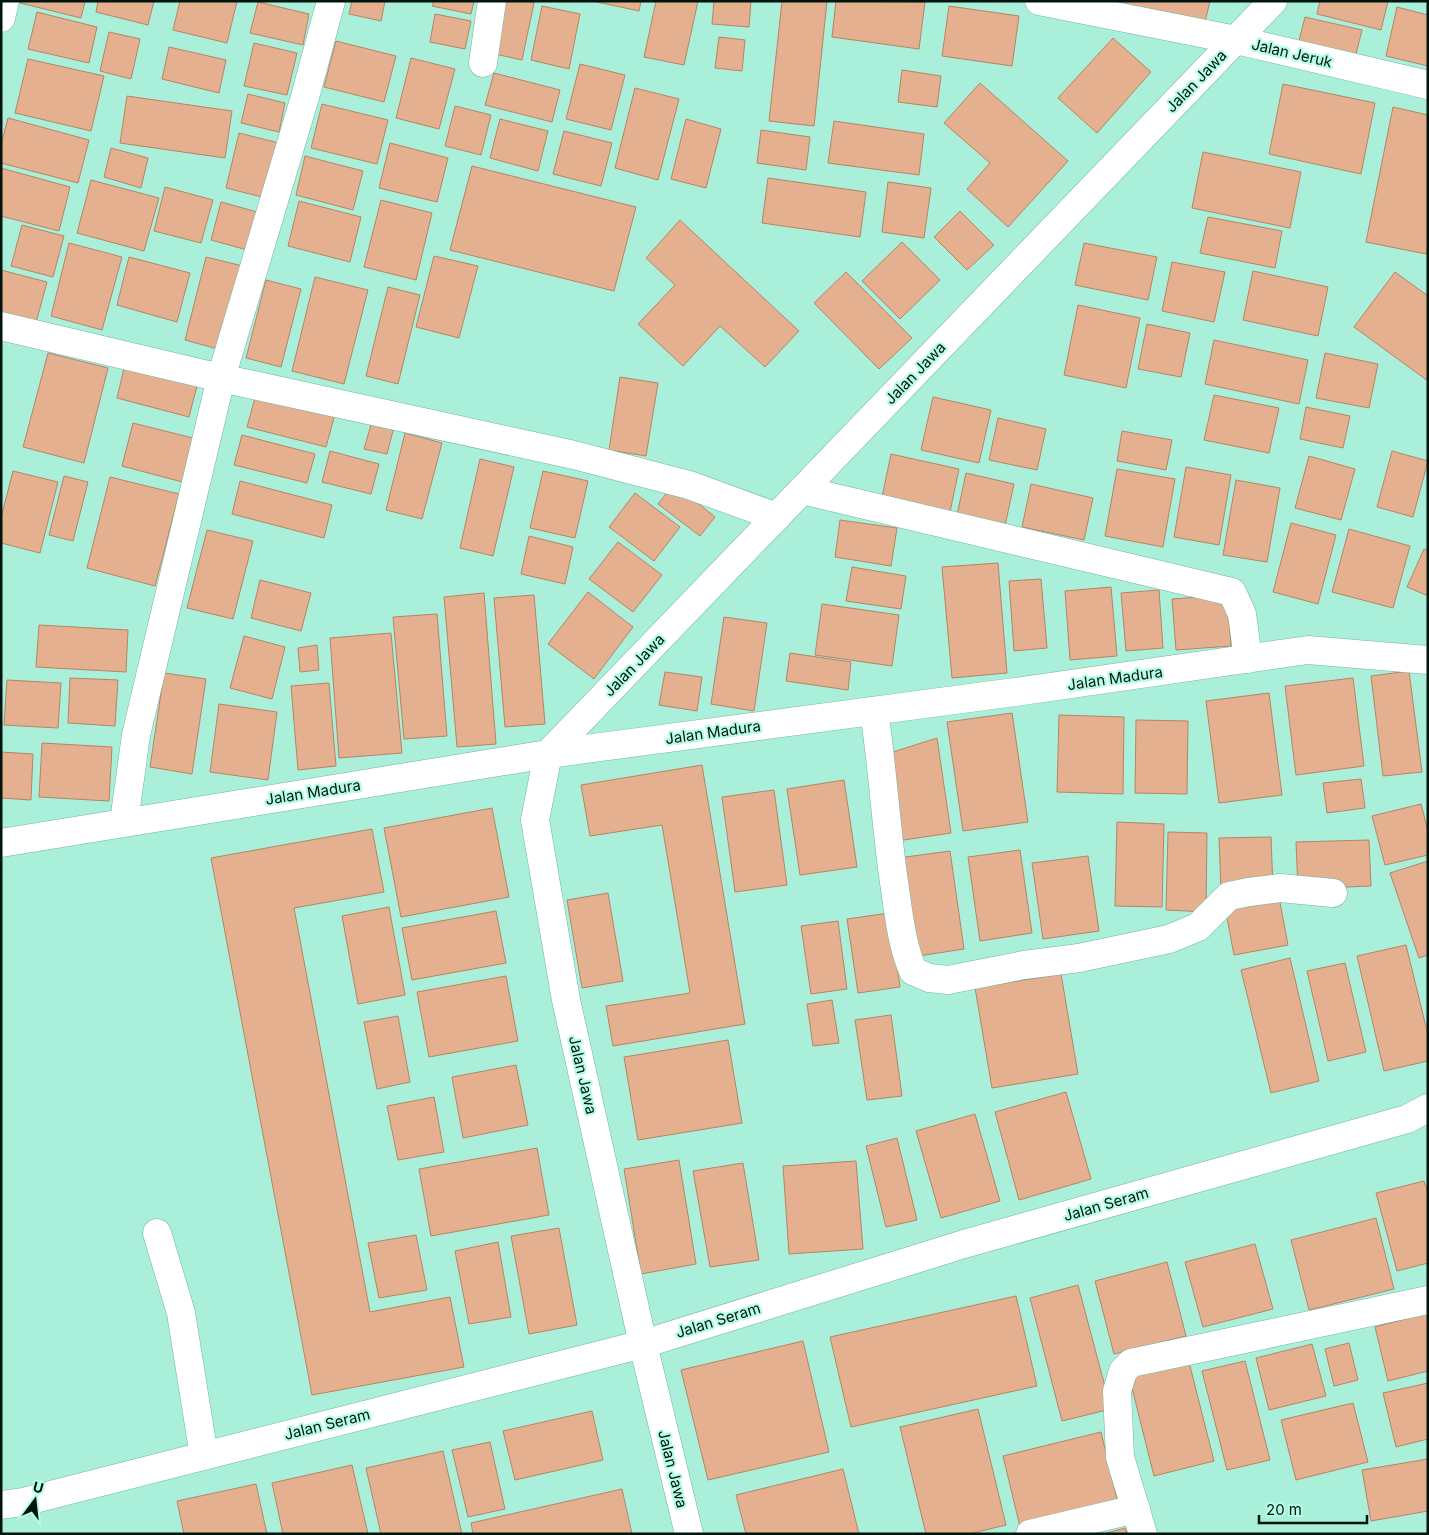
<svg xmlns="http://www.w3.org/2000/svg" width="1429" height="1535" viewBox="0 0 1429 1535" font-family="Inter,sans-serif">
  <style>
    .building { fill: #e4b08f; stroke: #b68465 }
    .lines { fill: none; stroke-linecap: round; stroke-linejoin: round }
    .street-casing { stroke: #71b5a1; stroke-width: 29 }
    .secondary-casing { stroke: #71b5a1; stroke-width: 29 }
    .street { stroke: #fff; stroke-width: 28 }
    .secondary { stroke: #fff; stroke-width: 28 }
    .labels { text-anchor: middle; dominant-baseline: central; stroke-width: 4.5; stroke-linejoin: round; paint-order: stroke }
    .street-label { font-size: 15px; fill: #00150e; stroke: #b6fce6 }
  </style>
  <rect width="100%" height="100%" fill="#a9efd9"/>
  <path class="building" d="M 12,1 L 85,1 L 81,18 Z
    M 98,1 L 154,1 L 148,25 L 96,12 Z
    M 180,1 L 237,1 L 227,43 L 173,30 Z
    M 352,1 L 385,1 L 381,21 L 349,14 Z
    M 434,1 L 474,1 L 471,14 L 432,6 Z
    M 506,1 L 527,1 L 534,3 L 522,60 L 495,54 Z
    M 597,1 L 641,1 L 639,11 L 597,2 Z
    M 656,1 L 698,1 L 684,65 L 644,57 Z
    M 714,1 L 751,1 L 749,27 L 712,24 Z
    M 782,1 L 827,1 L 814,126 L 769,121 Z
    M 836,1 L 925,2 L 919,49 L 832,37 Z
    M 1109,1 L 1210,1 L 1204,26 Z
    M 1320,1 L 1388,1 L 1381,30 L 1317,14 Z
    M 258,2 L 309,14 L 303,45 L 250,33 Z
    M 542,6 L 580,14 L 569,69 L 531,60 Z
    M 949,6 L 1019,16 L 1012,66 L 942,56 Z
    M 1397,7 L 1428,15 L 1428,66 L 1386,56 Z
    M 37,12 L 97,27 L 89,63 L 28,49 Z
    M 435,14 L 471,21 L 465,49 L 430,42 Z
    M 1305,17 L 1362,30 L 1356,54 L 1299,41 Z
    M 109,32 L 140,39 L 131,79 L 100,71 Z
    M 719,37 L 745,40 L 742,71 L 715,68 Z
    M 1113,38 L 1151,72 L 1097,133 L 1058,98 Z
    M 336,41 L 396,56 L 384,102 L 324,87 Z
    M 254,43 L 297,53 L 287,95 L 244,86 Z
    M 169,47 L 226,60 L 219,93 L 162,79 Z
    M 411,58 L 455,69 L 439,129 L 396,118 Z
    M 28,59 L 104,76 L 91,131 L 15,113 Z
    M 580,64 L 625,75 L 611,130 L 566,119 Z
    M 902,70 L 941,76 L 937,107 L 898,102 Z
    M 494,73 L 560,90 L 552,122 L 485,105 Z
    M 980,83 L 1068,161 L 1008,227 L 967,189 L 990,163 L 944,123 Z
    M 1283,84 L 1375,103 L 1361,174 L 1269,154 Z
    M 635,88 L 679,99 L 658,180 L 615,168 Z
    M 248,94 L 285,103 L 279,132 L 241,123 Z
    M 127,96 L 232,111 L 225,158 L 120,143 Z
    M 322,104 L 388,120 L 377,164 L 311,148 Z
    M 455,106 L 491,115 L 481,155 L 445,146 Z
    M 1393,107 L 1428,115 L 1428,247 L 1426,254 L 1366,242 Z
    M 8,118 L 89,140 L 78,183 L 1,163 L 1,145 Z
    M 500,119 L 548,131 L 538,171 L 490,158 Z
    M 686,119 L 721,129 L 706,188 L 671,179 Z
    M 834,121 L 924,134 L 919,175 L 828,163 Z
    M 761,130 L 810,137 L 806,170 L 757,163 Z
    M 564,131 L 612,143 L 601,186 L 553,174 Z
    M 239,133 L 279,143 L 266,198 L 226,188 Z
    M 390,143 L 448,158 L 437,202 L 379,188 Z
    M 111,148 L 148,158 L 141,188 L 104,177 Z
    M 1203,152 L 1301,172 L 1290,228 L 1192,208 Z
    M 305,156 L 363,171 L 353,210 L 296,195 Z
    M 472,166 L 636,207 L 614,291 L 450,250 Z
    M 1,168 L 70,187 L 59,231 L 1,216 Z
    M 768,178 L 866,192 L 860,237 L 762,223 Z
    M 91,180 L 159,198 L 144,251 L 77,233 Z
    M 888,182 L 931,188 L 924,238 L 882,232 Z
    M 165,187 L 213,200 L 201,243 L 154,231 Z
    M 381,200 L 432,213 L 416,280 L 364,267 Z
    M 299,201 L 361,217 L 350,262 L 288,246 Z
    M 221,202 L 261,213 L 251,251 L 211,240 Z
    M 960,211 L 994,245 L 967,270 L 934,237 Z
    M 1208,217 L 1282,231 L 1275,268 L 1200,253 Z
    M 680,220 L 799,331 L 765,367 L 720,326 L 683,366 L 638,324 L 675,285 L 646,258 Z
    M 22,225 L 64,236 L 53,277 L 11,266 Z
    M 902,242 L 940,280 L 900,319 L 862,281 Z
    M 69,243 L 122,257 L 102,330 L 51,316 Z
    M 1084,243 L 1157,257 L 1148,300 L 1075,285 Z
    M 434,256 L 478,266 L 459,338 L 416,327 Z
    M 129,257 L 190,273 L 177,322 L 117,305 Z
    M 206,257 L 247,267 L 225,351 L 185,340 Z
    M 1172,262 L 1225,272 L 1214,322 L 1162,311 Z
    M 1,270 L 47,282 L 34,330 L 1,321 Z
    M 1253,271 L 1328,287 L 1318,336 L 1243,320 Z
    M 846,272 L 912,338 L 879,369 L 814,303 Z
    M 1395,272 L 1428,296 L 1428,381 L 1354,327 Z
    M 315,277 L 368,290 L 344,384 L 292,371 Z
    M 266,280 L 301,289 L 281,367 L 246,358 Z
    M 388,287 L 420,295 L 398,384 L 366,376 Z
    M 1078,305 L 1140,318 L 1126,388 L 1064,375 Z
    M 1147,324 L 1190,333 L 1181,377 L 1138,369 Z
    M 1214,340 L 1308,360 L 1299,404 L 1205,384 Z
    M 48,353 L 108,368 L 84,463 L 23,447 Z
    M 1325,353 L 1378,364 L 1369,408 L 1316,398 Z
    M 125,364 L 198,382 L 189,417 L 117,398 Z
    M 620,377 L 658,383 L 646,456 L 609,450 Z
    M 256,394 L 335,414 L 326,447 L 247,427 Z
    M 1214,395 L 1279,408 L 1269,453 L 1204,440 Z
    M 933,397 L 991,410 L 979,463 L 921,450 Z
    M 1306,407 L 1350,416 L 1343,448 L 1300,439 Z
    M 998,418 L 1046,429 L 1037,470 L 989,460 Z
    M 372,421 L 394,427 L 387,454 L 364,449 Z
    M 133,423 L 197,439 L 186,483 L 122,466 Z
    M 1122,431 L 1172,440 L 1166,470 L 1117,461 Z
    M 405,433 L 442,443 L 422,519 L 386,510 Z
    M 242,435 L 315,454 L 307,483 L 234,465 Z
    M 330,451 L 379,464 L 371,494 L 322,482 Z
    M 1392,451 L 1428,461 L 1413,517 L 1377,507 Z
    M 891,454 L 959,469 L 950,512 L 882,497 Z
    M 1309,456 L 1355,469 L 1341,520 L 1295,508 Z
    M 480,459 L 514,467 L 493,556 L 460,548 Z
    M 1186,467 L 1231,475 L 1219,545 L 1174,537 Z
    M 1117,469 L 1175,479 L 1163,547 L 1105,536 Z
    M 13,471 L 58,482 L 40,553 L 1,543 L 1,518 Z
    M 543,471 L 588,481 L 575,538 L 530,528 Z
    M 966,473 L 1014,484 L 1005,526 L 957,515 Z
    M 64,476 L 88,482 L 73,541 L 49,535 Z
    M 110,477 L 179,494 L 155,586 L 87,568 Z
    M 1236,480 L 1280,488 L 1267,562 L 1223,555 Z
    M 240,481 L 332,505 L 324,538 L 232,514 Z
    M 674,484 L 715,517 L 700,536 L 658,504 Z
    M 1031,484 L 1093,498 L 1084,540 L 1022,527 Z
    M 635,493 L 680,527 L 654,561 L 609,527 Z
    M 840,520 L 897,528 L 891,566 L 835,557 Z
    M 1291,523 L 1336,535 L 1318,604 L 1273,592 Z
    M 1349,529 L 1410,546 L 1393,608 L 1332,592 Z
    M 207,530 L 253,541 L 233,619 L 187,608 Z
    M 529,536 L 573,547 L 565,584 L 521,574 Z
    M 618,542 L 662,575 L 633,612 L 589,579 Z
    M 1424,549 L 1428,551 L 1428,596 L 1407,587 Z
    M 998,563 L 1007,673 L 952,678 L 942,567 Z
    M 852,567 L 906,576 L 901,609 L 846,601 Z
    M 1041,579 L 1047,648 L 1014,651 L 1009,581 Z
    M 260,580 L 311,593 L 301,631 L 251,618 Z
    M 1111,587 L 1117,656 L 1070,660 L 1065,591 Z
    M 1159,590 L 1163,648 L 1126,651 L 1121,593 Z
    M 588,592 L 633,627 L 594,679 L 548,644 Z
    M 484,593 L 496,744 L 457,747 L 444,597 Z
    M 534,595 L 545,724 L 505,727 L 494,598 Z
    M 1227,595 L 1231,646 L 1176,650 L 1172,599 Z
    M 822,604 L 899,615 L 892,666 L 815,655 Z
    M 437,614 L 447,736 L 404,739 L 393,617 Z
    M 724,617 L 767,623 L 754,711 L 711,704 Z
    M 39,625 L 128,630 L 126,672 L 36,667 Z
    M 391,633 L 402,753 L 339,758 L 330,638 Z
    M 244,636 L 285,647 L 272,699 L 230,688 Z
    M 317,645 L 319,670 L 300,672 L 298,648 Z
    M 790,653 L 851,662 L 848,690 L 786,681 Z
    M 1409,671 L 1422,772 L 1383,776 L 1371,676 Z
    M 665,672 L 702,677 L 697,711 L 659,705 Z
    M 164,673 L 206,679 L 192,774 L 150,767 Z
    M 70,678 L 118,680 L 115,726 L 68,723 Z
    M 1353,678 L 1364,766 L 1296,775 L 1285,686 Z
    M 7,680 L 61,683 L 58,728 L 4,725 Z
    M 329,683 L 336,766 L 298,770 L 291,686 Z
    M 1269,693 L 1282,795 L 1219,803 L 1206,701 Z
    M 219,704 L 277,712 L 268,780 L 210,772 Z
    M 1012,713 L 1028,822 L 963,831 L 947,722 Z
    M 1059,715 L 1124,717 L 1123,794 L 1057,792 Z
    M 1136,720 L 1188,721 L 1187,794 L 1135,793 Z
    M 937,738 L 951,833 L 897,841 L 893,752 Z
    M 42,743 L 112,747 L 109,801 L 39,797 Z
    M 1,752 L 33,754 L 31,800 L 1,798 Z
    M 702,765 L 745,1024 L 613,1046 L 606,1006 L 690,993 L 662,825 L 590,836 L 581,785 Z
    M 1361,779 L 1365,808 L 1327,813 L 1323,783 Z
    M 844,780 L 857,867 L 800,875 L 787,789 Z
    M 774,790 L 787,885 L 735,892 L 722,797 Z
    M 1421,804 L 1428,831 L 1428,855 L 1385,865 L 1372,816 Z
    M 492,808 L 509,897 L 401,917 L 384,828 Z
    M 1117,822 L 1164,824 L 1162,907 L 1115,906 Z
    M 372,829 L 384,892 L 294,908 L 370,1312 L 450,1297 L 464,1367 L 312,1395 L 211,858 Z
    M 1168,832 L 1207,833 L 1206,912 L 1166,910 Z
    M 1271,837 L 1273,889 L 1221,890 L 1219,838 Z
    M 1369,840 L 1371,886 L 1298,889 L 1296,842 Z
    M 1020,850 L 1032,933 L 980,941 L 968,857 Z
    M 950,851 L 964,949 L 912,957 L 898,858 Z
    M 1088,856 L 1099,931 L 1043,939 L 1032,863 Z
    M 1428,861 L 1428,955 L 1419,958 L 1390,873 Z
    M 608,893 L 623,981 L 582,988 L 567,900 Z
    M 1279,897 L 1288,945 L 1234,955 L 1225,907 Z
    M 389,907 L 405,995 L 358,1004 L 342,916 Z
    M 496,911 L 506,963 L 412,980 L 402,928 Z
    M 889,913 L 900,987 L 858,993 L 847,919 Z
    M 838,921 L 847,989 L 811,994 L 801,926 Z
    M 1406,945 L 1428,1035 L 1428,1061 L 1384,1071 L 1357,956 Z
    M 1290,958 L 1319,1081 L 1271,1093 L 1241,970 Z
    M 1345,963 L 1366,1052 L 1328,1061 L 1307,971 Z
    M 1061,974 L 1078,1074 L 992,1088 L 975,988 Z
    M 506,976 L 518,1041 L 429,1057 L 417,992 Z
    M 832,1000 L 839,1043 L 813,1046 L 807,1004 Z
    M 891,1015 L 902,1096 L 867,1100 L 855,1020 Z
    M 398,1016 L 410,1082 L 377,1089 L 364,1022 Z
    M 728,1040 L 742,1123 L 638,1140 L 624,1057 Z
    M 516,1065 L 528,1125 L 463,1138 L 452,1077 Z
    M 1066,1092 L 1091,1179 L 1019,1200 L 995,1112 Z
    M 434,1097 L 444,1152 L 398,1160 L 387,1106 Z
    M 975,1114 L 1000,1201 L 941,1218 L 916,1131 Z
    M 897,1138 L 917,1220 L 886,1227 L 866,1146 Z
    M 537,1148 L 549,1215 L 431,1236 L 419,1169 Z
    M 679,1160 L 696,1264 L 641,1274 L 624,1169 Z
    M 856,1161 L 863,1249 L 789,1254 L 783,1166 Z
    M 743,1163 L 759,1260 L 710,1267 L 693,1171 Z
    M 1424,1181 L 1428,1193 L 1428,1263 L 1397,1271 L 1376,1193 Z
    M 1376,1218 L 1394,1289 L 1309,1310 L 1291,1240 Z
    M 559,1228 L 577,1325 L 529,1334 L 511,1236 Z
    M 416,1235 L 427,1290 L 379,1298 L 368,1243 Z
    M 498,1242 L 511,1317 L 469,1324 L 455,1251 Z
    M 1255,1244 L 1273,1309 L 1203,1327 L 1185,1262 Z
    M 1167,1262 L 1186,1336 L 1114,1354 L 1095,1281 Z
    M 1078,1285 L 1111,1409 L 1062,1421 L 1030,1298 Z
    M 1016,1296 L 1037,1386 L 851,1427 L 830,1337 Z
    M 1428,1313 L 1428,1371 L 1388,1381 L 1375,1327 Z
    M 803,1341 L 829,1452 L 708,1480 L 681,1370 Z
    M 1349,1343 L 1358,1380 L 1334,1386 L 1325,1349 Z
    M 1312,1344 L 1326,1396 L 1269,1410 L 1256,1358 Z
    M 1245,1361 L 1270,1460 L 1227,1470 L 1202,1371 Z
    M 1189,1362 L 1214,1461 L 1154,1476 L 1129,1376 Z
    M 1428,1383 L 1428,1439 L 1396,1447 L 1383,1393 Z
    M 1353,1403 L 1368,1462 L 1296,1480 L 1281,1420 Z
    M 978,1409 L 1006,1525 L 969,1534 L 926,1534 L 900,1427 Z
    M 592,1411 L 603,1460 L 515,1480 L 503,1431 Z
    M 1101,1432 L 1119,1508 L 1021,1531 L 1003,1456 Z
    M 490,1442 L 505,1509 L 468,1517 L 452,1450 Z
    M 443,1451 L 462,1534 L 381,1534 L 366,1468 Z
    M 1428,1459 L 1428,1511 L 1371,1521 L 1362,1470 Z
    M 352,1465 L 368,1534 L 283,1534 L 272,1483 Z
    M 843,1469 L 859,1534 L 746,1534 L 736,1495 Z
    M 256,1484 L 267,1534 L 184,1534 L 177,1501 Z
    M 622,1489 L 632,1534 L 473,1534 L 471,1523 Z
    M 1125,1528 L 1127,1534 L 1103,1534 Z"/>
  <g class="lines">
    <defs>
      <path id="street" d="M 1039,1 L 1236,40 L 1428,85
        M 1,18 L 5,1
        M 483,63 L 492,1
        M 1,326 L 221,378 L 574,455 L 689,485 L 777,517
        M 802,490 L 1232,592 L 1242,614 L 1248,659
        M 874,711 C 883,770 886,830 895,889 C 899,917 902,945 913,971 L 929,978 L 948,980 L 1024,965 L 1079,958 L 1169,939 L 1198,927 L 1229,896 L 1249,892 L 1280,888 L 1333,893
        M 124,822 L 136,735 L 221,378 L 305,97 L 331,1
        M 1,843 L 548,754 L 1015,692 L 1308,650 L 1428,660
        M 157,1233 L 181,1313 L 204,1456
        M 1,1505 L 23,1502 L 643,1344 L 964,1244 L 1407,1119 L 1428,1108
        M 1030,1534 L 1136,1509
        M 1143,1534 L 1120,1457 L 1117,1391 L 1123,1371 L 1131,1363 L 1428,1300"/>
      <path id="secondary" d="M 689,1534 L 643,1344 L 566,1000 L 535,820 L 548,754 L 1273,1"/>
    </defs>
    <use href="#street" class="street-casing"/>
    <use href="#secondary" class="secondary-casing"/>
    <use href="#street" class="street"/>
    <use href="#secondary" class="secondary"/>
  </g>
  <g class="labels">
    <g class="street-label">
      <text transform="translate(1292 53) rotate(13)">Jalan Jeruk</text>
      <text transform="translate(1196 81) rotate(-46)">Jalan Jawa</text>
      <text transform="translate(915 373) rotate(-46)">Jalan Jawa</text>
      <text transform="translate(634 665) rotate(-46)">Jalan Jawa</text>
      <text transform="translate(1115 678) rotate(-8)">Jalan Madura</text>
      <text transform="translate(713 732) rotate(-8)">Jalan Madura</text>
      <text transform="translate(313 792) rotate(-9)">Jalan Madura</text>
      <text transform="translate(583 1075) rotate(77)">Jalan Jawa</text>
      <text transform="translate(1106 1204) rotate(-16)">Jalan Seram</text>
      <text transform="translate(718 1320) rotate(-17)">Jalan Seram</text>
      <text transform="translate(327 1424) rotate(-14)">Jalan Seram</text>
      <text transform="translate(673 1469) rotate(76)">Jalan Jawa</text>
    </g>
  </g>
  <rect width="1429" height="1535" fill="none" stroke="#00150e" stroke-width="5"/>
  <g transform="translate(35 1500) rotate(15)" stroke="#b6fce6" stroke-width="4" paint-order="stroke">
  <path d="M0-4L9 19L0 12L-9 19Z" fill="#00150e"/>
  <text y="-8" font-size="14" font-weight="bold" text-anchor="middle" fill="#00150e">U</text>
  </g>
  <path d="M1259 1515v8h108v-8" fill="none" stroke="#00150e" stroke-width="2.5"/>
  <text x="1266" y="1515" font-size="15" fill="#00150e" stroke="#b6fce6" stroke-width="4" paint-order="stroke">20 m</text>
</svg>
